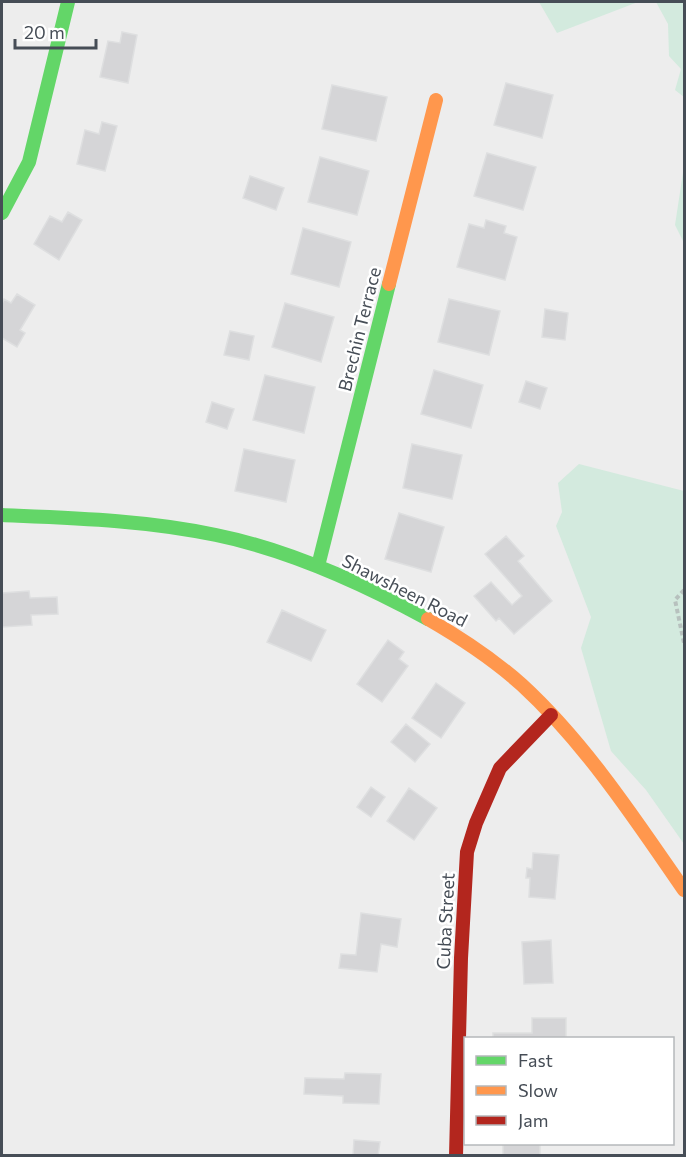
<svg xmlns="http://www.w3.org/2000/svg" width="686" height="1157" viewBox="0 0 686 1157" font-family="Commissioner,sans-serif">
  <style>
    .green { fill: #d3eade }
    .building { fill: #d5d5d7; stroke: #dedfe0; stroke-width: 1.5 }
    .lines { fill: none; stroke-linecap: round; stroke-linejoin: round }
    .path { stroke: #b7c1be; stroke-width: 4; stroke-dasharray: 4.5 3; stroke-linecap: butt }
    .fast { stroke: #63d668; stroke-width: 14 }
    .slow { stroke: #ff974d; stroke-width: 14 }
    .jam { stroke: #b3261e; stroke-width: 14 }
    .labels { text-anchor: middle; dominant-baseline: central; stroke-width: 5; stroke-linejoin: round; paint-order: stroke }
    .street-label { font-size: 18px; fill: #464d56; stroke: #fff }
  </style>
  <rect width="100%" height="100%" fill="#ededed"/>
  <path class="green" d="M 539,2 L 638,2 L 557,33 Z
    M 656,2 L 684,2 L 684,97 L 675,90 L 681,69 L 669,56 L 668,24 Z
    M 684,166 L 684,243 L 675,225 Z
    M 579,464 L 684,491 L 684,844 L 646,790 L 611,751 L 581,648 L 591,617 L 556,526 L 562,512 L 558,483 Z"/>
  <path class="building" d="M 122,32 L 137,35 L 128,83 L 100,77 L 108,41 L 120,43 Z
    M 506,83 L 553,95 L 542,138 L 494,125 Z
    M 332,85 L 387,97 L 376,141 L 322,129 Z
    M 102,122 L 117,126 L 105,171 L 77,164 L 85,130 L 99,134 Z
    M 487,153 L 536,167 L 523,210 L 474,196 Z
    M 320,157 L 369,171 L 357,215 L 308,202 Z
    M 250,176 L 284,188 L 276,210 L 243,198 Z
    M 68,212 L 82,220 L 59,260 L 34,244 L 50,216 L 62,222 Z
    M 486,220 L 506,226 L 504,233 L 517,237 L 505,280 L 457,267 L 469,224 L 484,228 Z
    M 303,228 L 351,242 L 339,287 L 291,274 Z
    M 17,294 L 35,305 L 20,330 L 25,333 L 17,347 L 2,338 L 2,304 L 4,299 L 11,303 Z
    M 449,299 L 500,311 L 489,355 L 438,342 Z
    M 285,303 L 334,317 L 321,362 L 272,347 Z
    M 545,309 L 568,313 L 565,340 L 542,337 Z
    M 230,331 L 254,336 L 249,360 L 224,355 Z
    M 434,370 L 483,385 L 471,428 L 421,414 Z
    M 265,375 L 315,387 L 304,433 L 253,420 Z
    M 526,381 L 547,388 L 540,409 L 519,402 Z
    M 212,402 L 234,409 L 227,429 L 206,422 Z
    M 412,444 L 462,455 L 452,499 L 403,488 Z
    M 244,449 L 295,460 L 286,502 L 235,491 Z
    M 399,513 L 444,527 L 431,572 L 385,559 Z
    M 506,536 L 524,556 L 518,561 L 552,601 L 514,634 L 499,618 L 496,621 L 474,596 L 491,582 L 512,605 L 522,596 L 485,554 Z
    M 29,591 L 30,598 L 57,597 L 58,614 L 31,615 L 32,625 L 2,627 L 2,593 Z
    M 282,610 L 326,630 L 311,661 L 267,642 Z
    M 388,640 L 404,652 L 399,659 L 408,666 L 382,702 L 357,684 Z
    M 436,683 L 465,703 L 441,738 L 412,718 Z
    M 406,724 L 430,744 L 415,762 L 391,742 Z
    M 371,787 L 385,797 L 371,817 L 357,807 Z
    M 409,788 L 437,808 L 414,840 L 387,821 Z
    M 533,853 L 559,855 L 555,899 L 529,897 L 530,878 L 526,878 L 527,868 L 532,869 Z
    M 361,913 L 401,919 L 397,947 L 381,944 L 377,972 L 339,968 L 341,954 L 356,955 Z
    M 551,940 L 553,983 L 524,984 L 522,942 Z
    M 532,1018 L 566,1018 L 566,1038 L 493,1038 L 493,1033 L 532,1033 Z
    M 345,1073 L 381,1074 L 379,1104 L 343,1103 L 343,1096 L 304,1094 L 305,1078 L 344,1079 Z
    M 354,1140 L 380,1142 L 378,1156 L 353,1156 Z
    M 503,1144 L 540,1144 L 540,1156 L 503,1156 Z"/>
  <g class="lines">
    <path class="path" d="M 684,590 L 675,600 L 684,643"/>
    <path class="fast" d="M 2,213 L 29,162 L 68,2
      M 2,515 C 73,518 146,520 216,535 C 290,550 362,583 428,619
      M 318,566 L 389,284"/>
    <path class="slow" d="M 389,284 L 436,100
      M 428,619 C 461,638 493,659 522,685 C 585,743 635,819 684,890"/>
    <path class="jam" d="M 456,1156 L 461,958 L 467,852 L 476,823 L 500,768 L 551,715"/>
  </g>
  <g class="labels">
    <g class="street-label">
      <text transform="translate(359 329) rotate(-76)">Brechin Terrace</text>
      <text transform="translate(405 590) rotate(27)">Shawsheen Road</text>
      <text transform="translate(445 921) rotate(-87)">Cuba Street</text>
    </g>
  </g>
  <rect width="686" height="1157" fill="none" stroke="#464d56" stroke-width="6"/>
  <rect x="464" y="1037" width="210" height="108" fill="#ffffff" stroke="#b5b8bb" stroke-width="1.5"/>
  <rect x="476" y="1056" width="30" height="9" fill="#63d668" stroke="#b5b8bb" stroke-width="1.5"/>
  <text x="518" y="1067" font-size="18" fill="#464d56">Fast</text>
  <rect x="476" y="1086" width="30" height="9" fill="#ff974d" stroke="#b5b8bb" stroke-width="1.5"/>
  <text x="518" y="1097" font-size="18" fill="#464d56">Slow</text>
  <rect x="476" y="1116" width="30" height="9" fill="#b3261e" stroke="#b5b8bb" stroke-width="1.5"/>
  <text x="518" y="1127" font-size="18" fill="#464d56">Jam</text>
  <path d="M15 39v9h81v-9" fill="none" stroke="#464d56" stroke-width="3"/>
  <text x="24" y="39" font-size="18" fill="#464d56" stroke="#ffffff" stroke-width="4.5" paint-order="stroke">20 m</text>
</svg>
